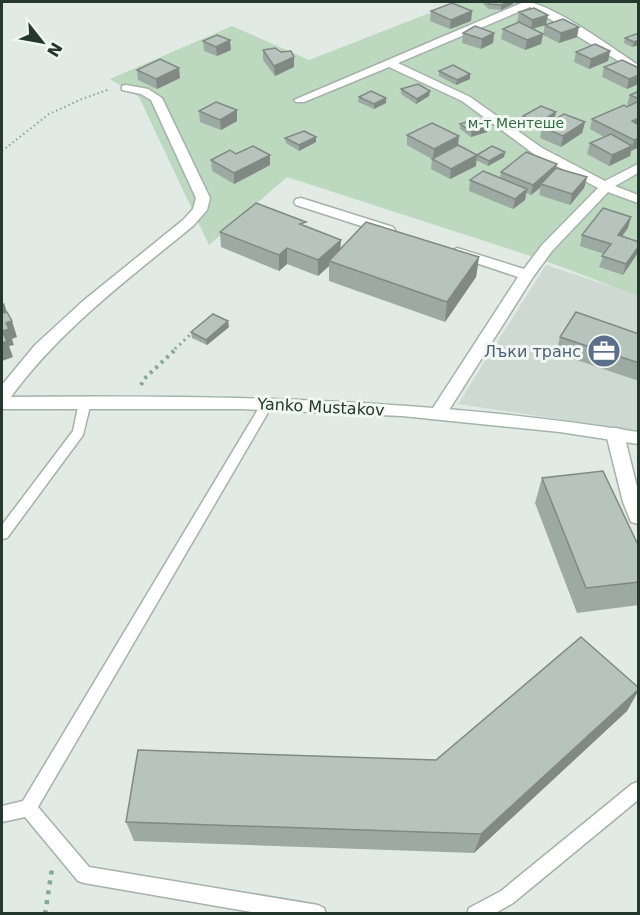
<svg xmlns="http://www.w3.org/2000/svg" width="640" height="915" viewBox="0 0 640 915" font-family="'DejaVu Sans',sans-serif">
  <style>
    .built { fill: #cfd9d3 }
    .green { fill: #bcd8bf }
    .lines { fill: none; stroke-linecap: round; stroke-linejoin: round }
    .lane-casing { stroke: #a5b1aa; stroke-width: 3 }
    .street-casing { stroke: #a5b1aa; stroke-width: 3 }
    .secondary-casing { stroke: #a2b4aa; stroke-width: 3 }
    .path-far3 { stroke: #85a998; stroke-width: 2; stroke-dasharray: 1.5 3; stroke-linecap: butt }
    .path-far2 { stroke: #85a998; stroke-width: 3; stroke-dasharray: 2 4; stroke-linecap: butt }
    .path-far1 { stroke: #85a998; stroke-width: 4; stroke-dasharray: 3 4.5; stroke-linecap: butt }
    .path { stroke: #85a998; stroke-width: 4.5; stroke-dasharray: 4 6; stroke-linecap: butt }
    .lane { fill: #fff; fill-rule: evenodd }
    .street { fill: #fff; fill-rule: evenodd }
    .secondary { fill: #fff; fill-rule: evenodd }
    .wall { fill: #9da9a3 }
    .shaded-wall { fill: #808984 }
    .building { fill: #b7c4bd; stroke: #808984; stroke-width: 1.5 }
    .labels { text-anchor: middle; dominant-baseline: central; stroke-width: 6; stroke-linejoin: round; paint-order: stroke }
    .far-park-label { font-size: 14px; fill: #336a3e; stroke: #f1f7f3 }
    .service-label { font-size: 16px; fill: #4e5e75; stroke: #f1f7f3; text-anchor: end }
    .street-label { font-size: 16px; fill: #24382f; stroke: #f1f7f3 }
  </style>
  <rect width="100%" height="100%" fill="#e1eae4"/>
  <path class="built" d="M 546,265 L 638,295 L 638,431 L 458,404 Z"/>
  <path class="green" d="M 458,2 L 638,2 L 638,296 L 546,261 L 287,177 L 209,245 L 139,97 L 110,79 L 232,26 L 309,60 Z"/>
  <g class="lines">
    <defs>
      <path id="lane" d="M 85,398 L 91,402 L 83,435 L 7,538 L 2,539 L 2,525 L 73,431 L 79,402 Z
        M 267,400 L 273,404 L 38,807 L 89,867 L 318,905 L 324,908 L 326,914 L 263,914 L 84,883 L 78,881 L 25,817 L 2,822 L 2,806 L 23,801 L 263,401 Z
        M 638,782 L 638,800 L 513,903 L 494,914 L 467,914 L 469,908 L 501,891 L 632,784 Z"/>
      <path id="street" d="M 524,2 C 547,0 616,50 638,65 L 638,73 L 530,7 L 398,63 L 470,97 L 542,148 L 605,181 L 638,164 L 638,173 L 615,186 L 638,195 L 638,203 L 608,192 L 552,251 L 533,277 L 444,418 L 432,418 L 429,414 L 518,277 L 452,255 L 450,252 L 457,248 L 524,269 L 542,245 L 598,188 L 534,154 L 462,101 L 389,67 L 304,102 L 296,102 L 294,100 Z
        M 126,85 L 148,89 L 162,98 L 210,198 L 207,210 L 193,226 C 127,280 58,331 8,401 L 2,403 L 2,385 L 35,345 L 83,301 L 183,220 L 193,209 L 196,198 L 151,100 L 141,94 L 122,90 L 122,86 Z
        M 301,198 L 393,227 L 395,230 L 393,233 L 383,233 L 296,205 L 294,202 L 296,199 Z
        M 615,428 L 621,429 L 624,434 L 638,491 L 638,524 L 631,522 L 623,502 L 606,434 L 609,429 Z"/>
      <path id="secondary" d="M 2,397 C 218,395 424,398 638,432 L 638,444 L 560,432 L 402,416 L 241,409 L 2,409 Z"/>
    </defs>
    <use href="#lane" class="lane-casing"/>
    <use href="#street" class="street-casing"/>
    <use href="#secondary" class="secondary-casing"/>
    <path class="path-far3" d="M 2,151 L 49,114 L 82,99 L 110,89"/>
    <path class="path-far2" d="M 175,349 L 194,331"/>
    <path class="path-far1" d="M 141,385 L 144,379 L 177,348"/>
    <path class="path" d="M 45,914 L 52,869"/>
    <use href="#lane" class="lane"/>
    <use href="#street" class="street"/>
    <use href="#secondary" class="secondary"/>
  </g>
  <path class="wall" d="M 481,2 L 513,2 L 513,4 L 501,10 L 489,9 Z
    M 431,11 L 472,11 L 471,21 L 450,29 L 430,21 Z
    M 519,12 L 546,24 L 577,37 L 559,43 L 543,35 L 545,25 L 533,29 L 543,34 L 541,44 L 525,50 L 501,39 L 503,29 L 518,22 L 517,22 Z
    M 463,33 L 494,33 L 493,43 L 481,49 L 462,43 Z
    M 636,34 L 632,47 L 624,43 L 625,38 Z
    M 203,41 L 231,50 L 217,56 L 204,51 Z
    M 263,50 L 294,67 L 275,76 L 263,60 Z
    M 610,51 L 608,61 L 589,69 L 574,62 L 576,52 Z
    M 604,67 L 639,68 L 627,89 L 602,77 Z
    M 137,70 L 180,78 L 157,89 L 138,80 Z
    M 439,71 L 470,79 L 456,85 L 439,76 Z
    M 401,89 L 430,91 L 429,96 L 416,104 L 401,94 Z
    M 639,91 L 639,147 L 631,151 L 630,156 L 609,166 L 587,154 L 590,143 L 604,137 L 590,129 L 592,119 L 629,106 L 627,105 L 630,95 Z
    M 359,97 L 386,98 L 386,103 L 374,109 L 358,102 Z
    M 199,111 L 237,121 L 221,130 L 200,122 Z
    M 523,116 L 555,117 L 537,128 L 522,122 Z
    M 585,122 L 582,133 L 561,147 L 540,138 L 542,127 Z
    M 460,124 L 487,132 L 471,137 L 460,129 Z
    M 407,135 L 458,145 L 477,155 L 505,152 L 504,157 L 488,166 L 476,160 L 476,166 L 450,179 L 431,169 L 432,159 L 407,145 Z
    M 316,137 L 316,142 L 299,151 L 286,143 L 285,138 Z
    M 236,154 L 270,155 L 270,165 L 234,184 L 212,171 L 211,160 Z
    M 556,168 L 587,178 L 584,188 L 570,205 L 539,195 L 541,187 L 531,195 L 526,193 L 525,200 L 513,209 L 469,191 L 470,180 L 500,178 L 501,172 Z
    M 306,227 L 340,249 L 479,257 L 476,277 L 445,322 L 329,281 L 329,266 L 318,276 L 287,264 L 279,271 L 221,247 L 220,232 Z
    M 628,228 L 622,236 L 639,242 L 639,250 L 637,254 L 623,275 L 599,267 L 604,254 L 580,246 L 582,235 Z
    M 229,327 L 207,345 L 192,338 L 191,332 Z
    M 639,334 L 639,381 L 556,353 L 560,337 Z
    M 542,478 L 639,547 L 639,605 L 577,613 L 535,503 Z
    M 639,688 L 639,690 L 627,711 L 474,853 L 134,841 L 126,822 L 436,760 Z"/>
  <path class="shaded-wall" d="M 509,2 L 513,2 L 513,4 L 501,10 L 501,5 Z
    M 472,11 L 471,21 L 450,29 L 451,20 Z
    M 548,15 L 546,25 L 531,29 L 532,20 Z
    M 579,27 L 577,37 L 559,43 L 561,33 Z
    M 494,33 L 493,43 L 481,49 L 482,39 Z
    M 543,34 L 541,44 L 525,50 L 527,40 Z
    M 230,40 L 231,50 L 217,56 L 216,47 Z
    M 639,40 L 639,45 L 632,47 L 634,42 Z
    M 610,51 L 608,61 L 589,69 L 591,59 Z
    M 294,57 L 294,67 L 275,76 L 274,66 Z
    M 179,68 L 180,78 L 157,89 L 156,79 Z
    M 470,74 L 470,79 L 456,85 L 457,80 Z
    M 639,75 L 639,84 L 627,89 L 629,79 Z
    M 430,91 L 429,96 L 416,104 L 417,99 Z
    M 386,98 L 386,103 L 374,109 L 374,104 Z
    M 237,110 L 237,121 L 221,130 L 220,120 Z
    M 556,112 L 555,117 L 537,128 L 538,123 Z
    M 639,118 L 639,127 L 632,121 Z
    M 585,122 L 582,133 L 561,147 L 563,136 Z
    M 488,126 L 487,132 L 471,137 L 472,132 Z
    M 459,136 L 458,147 L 433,159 L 434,149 Z
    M 316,137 L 316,142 L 299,151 L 299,145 Z
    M 639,138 L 639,147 L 631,151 L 634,140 Z
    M 632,146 L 630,156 L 609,166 L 612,155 Z
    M 505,152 L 504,157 L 488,166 L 489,161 Z
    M 270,155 L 270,165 L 234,184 L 234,173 Z
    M 477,155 L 476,166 L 450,179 L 451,169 Z
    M 557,164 L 555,175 L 541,184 L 541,187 L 531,195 L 533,185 Z
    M 587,177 L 584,188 L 570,205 L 572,194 Z
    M 527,189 L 525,200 L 513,209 L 515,199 Z
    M 631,217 L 628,228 L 615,246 L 618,235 Z
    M 341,240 L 340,255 L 329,261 L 329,266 L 318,276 L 318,260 Z
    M 639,246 L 637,254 L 623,275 L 626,264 Z
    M 287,248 L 287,264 L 279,271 L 279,255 Z
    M 479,257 L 476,277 L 445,322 L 447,302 Z
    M 4,303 L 9,319 L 2,321 L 2,304 Z
    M 12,321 L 17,337 L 12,339 L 14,345 L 9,346 L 13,357 L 2,361 L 2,331 L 6,323 Z
    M 228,321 L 229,327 L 207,345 L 206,340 Z
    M 639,689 L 627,711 L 474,853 L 481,834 Z"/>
  <path class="building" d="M 487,2 L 509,2 L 501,5 L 489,4 Z
    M 452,3 L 472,11 L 451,20 L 431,11 Z
    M 534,8 L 548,15 L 532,20 L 519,12 Z
    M 563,19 L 579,27 L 561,33 L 545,25 Z
    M 519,22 L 543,34 L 527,40 L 503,29 Z
    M 475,26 L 494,33 L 482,39 L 463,33 Z
    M 636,34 L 639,35 L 639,40 L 634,42 L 625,38 Z
    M 217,35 L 230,40 L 216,47 L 203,41 Z
    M 595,44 L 610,51 L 591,59 L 576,52 Z
    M 275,48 L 281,52 L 291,51 L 294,57 L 274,66 L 263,50 Z
    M 160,59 L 179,68 L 156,79 L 137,70 Z
    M 622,60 L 639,68 L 639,75 L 629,79 L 604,67 Z
    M 453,65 L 470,74 L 457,80 L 439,71 Z
    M 418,84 L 430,91 L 417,99 L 401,89 Z
    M 371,91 L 386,98 L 374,104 L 359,97 Z
    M 639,91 L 639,99 L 630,95 Z
    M 639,101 L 639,118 L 632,121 L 639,125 L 639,138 L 634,140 L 592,119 L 624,105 L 627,107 Z
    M 216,102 L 237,110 L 220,120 L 199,111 Z
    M 541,106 L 556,112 L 538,123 L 523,116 Z
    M 564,114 L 585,122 L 563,136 L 542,127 Z
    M 476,119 L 488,126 L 472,132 L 460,124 Z
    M 432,123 L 459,136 L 434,149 L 407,135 Z
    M 304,131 L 316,137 L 299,145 L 285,138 Z
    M 611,134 L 632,146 L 612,155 L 590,143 Z
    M 458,145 L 477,155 L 451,169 L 432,159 Z
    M 253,146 L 270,155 L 234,173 L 211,160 L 230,150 L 236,154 Z
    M 492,146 L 505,152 L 489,161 L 477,155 Z
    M 526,152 L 557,164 L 533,185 L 501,172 Z
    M 556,168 L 587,177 L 572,194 L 541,184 Z
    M 483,171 L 527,189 L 515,199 L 470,180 Z
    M 256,203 L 306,222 L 300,224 L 341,240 L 318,260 L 287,248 L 279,255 L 220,232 Z
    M 603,208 L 631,217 L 618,235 L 639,242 L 639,246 L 626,264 L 602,256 L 611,244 L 582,235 Z
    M 366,222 L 479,257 L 447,302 L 329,261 Z
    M 7,312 L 12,321 L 6,323 L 9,329 L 2,331 L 7,341 L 2,343 L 2,313 Z
    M 576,312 L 639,334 L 639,363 L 560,337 Z
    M 213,314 L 228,321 L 206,340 L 191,332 Z
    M 603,471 L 639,547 L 639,582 L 586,588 L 542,478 Z
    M 581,637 L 639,688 L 639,689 L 481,834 L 126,822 L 138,750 L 436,760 Z"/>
  <defs>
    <symbol id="office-disc" viewBox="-11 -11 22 22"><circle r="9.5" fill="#5c6f8a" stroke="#f1f7f3"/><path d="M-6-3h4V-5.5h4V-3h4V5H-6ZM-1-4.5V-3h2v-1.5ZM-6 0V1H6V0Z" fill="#fff"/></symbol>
  </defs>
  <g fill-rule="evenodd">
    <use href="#office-disc" x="585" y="332" width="38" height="38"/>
  </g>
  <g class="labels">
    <g class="far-park-label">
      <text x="516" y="123">м-т Ментeше</text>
    </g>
    <g class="service-label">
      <text x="581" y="351">Лъки транс</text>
    </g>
    <g class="street-label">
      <text transform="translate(321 407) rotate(3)">Yanko Mustakov</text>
    </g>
  </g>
  <rect width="640" height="915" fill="none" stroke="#24382f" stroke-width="6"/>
  <g transform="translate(42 42) rotate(121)" stroke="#f1f7f3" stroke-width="4.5" paint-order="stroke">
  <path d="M0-4.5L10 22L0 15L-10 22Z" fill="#24382f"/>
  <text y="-9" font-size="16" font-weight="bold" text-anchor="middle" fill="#24382f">N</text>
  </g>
</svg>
